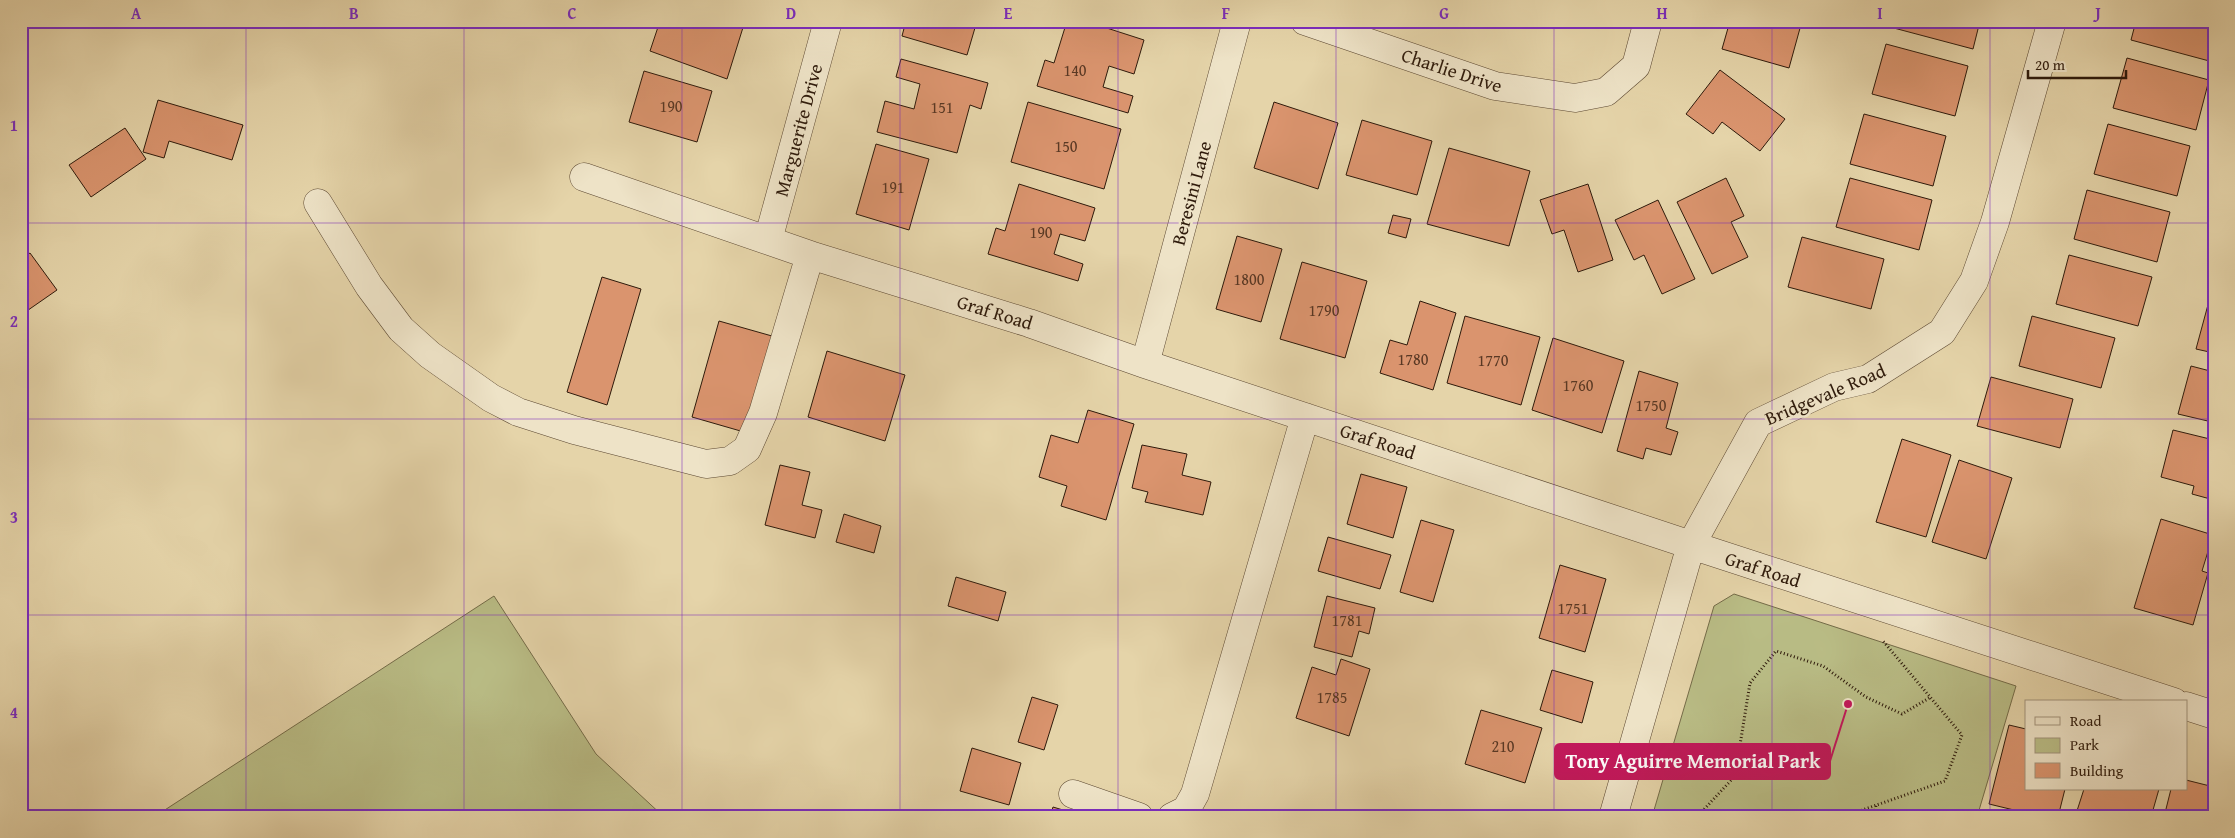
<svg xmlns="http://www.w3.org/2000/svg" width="2235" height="838" viewBox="0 0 2235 838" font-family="'Gentium Book Plus',serif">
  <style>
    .green { fill: #b9bc85; stroke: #746b48 }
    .building { fill: #da946e; stroke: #2e1a0b }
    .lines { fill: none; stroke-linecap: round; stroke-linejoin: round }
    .minor-casing { stroke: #5c4832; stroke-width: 29 }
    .path { stroke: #2e1a0b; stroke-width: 3; stroke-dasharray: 1 2.5; stroke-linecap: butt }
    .minor { stroke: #eee3c7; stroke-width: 28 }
    .grid { fill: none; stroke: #7b2cbf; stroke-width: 1; stroke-opacity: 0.55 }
    .labels { text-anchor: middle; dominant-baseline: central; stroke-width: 5; stroke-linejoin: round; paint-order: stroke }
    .number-label { font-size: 16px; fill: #593824 }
    .street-label { font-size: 19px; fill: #2e1a0b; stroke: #eee3c7 }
    .leader { fill: none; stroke: #c2185b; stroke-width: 2 }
    .callout-dot { fill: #c2185b; stroke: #eee3c7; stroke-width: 2 }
    .callout { fill: #c2185b; stroke: #c2185b; stroke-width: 2 }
    .callout-label { font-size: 20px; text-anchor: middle; font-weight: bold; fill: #fff }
    .neatline { fill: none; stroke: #7b2cbf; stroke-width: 2 }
    .grid-label { font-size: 16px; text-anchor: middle; font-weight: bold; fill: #7b2cbf }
  </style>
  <rect width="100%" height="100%" fill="#e5d4a9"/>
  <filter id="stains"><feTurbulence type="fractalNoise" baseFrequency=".004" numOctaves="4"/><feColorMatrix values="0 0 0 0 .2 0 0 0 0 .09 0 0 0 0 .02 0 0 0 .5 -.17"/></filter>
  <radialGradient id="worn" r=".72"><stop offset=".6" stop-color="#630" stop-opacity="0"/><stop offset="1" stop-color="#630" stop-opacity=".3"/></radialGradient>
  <path class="green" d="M 1734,594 L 2016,686 L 1977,817 L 1652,817 L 1714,606 Z
    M 494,596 L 596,754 L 664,817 L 154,817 Z"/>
  <path class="building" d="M 660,21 L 745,21 L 727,79 L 650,51 Z
    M 906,21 L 977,21 L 967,55 L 902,36 Z
    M 1067,21 L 1085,21 L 1144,40 L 1134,74 L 1109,66 L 1103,87 L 1133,96 L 1128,113 L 1037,86 L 1045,60 L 1054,63 Z
    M 1730,21 L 1802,21 L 1789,68 L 1722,49 Z
    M 1892,21 L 1980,21 L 1973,49 L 1890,27 Z
    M 2136,21 L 2214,21 L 2213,62 L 2131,40 Z
    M 1886,44 L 1968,66 L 1955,116 L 1872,94 Z
    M 2127,58 L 2209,80 L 2196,130 L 2113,108 Z
    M 901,59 L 988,83 L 981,109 L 970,105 L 957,153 L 877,132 L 885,101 L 914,109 L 920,84 L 896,77 Z
    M 1720,70 L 1785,119 L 1760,151 L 1722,122 L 1713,134 L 1686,114 Z
    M 644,71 L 712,91 L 697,142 L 629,122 Z
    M 158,100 L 243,125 L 232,160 L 169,141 L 164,158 L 143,152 Z
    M 1028,102 L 1121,129 L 1104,189 L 1011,162 Z
    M 1274,102 L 1338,123 L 1318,189 L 1254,168 Z
    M 1864,114 L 1946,136 L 1933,186 L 1850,164 Z
    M 1362,120 L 1432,141 L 1417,195 L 1346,175 Z
    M 2108,124 L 2190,146 L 2177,196 L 2094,174 Z
    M 125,128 L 146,159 L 91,197 L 69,165 Z
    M 876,144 L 929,159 L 909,230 L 856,214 Z
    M 1449,148 L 1530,171 L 1509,246 L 1427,224 Z
    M 1726,178 L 1744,216 L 1731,222 L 1748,257 L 1712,274 L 1677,202 Z
    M 1850,178 L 1932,200 L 1919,250 L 1836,227 Z
    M 1019,184 L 1095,208 L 1085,241 L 1060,234 L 1054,254 L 1083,264 L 1078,281 L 988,254 L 996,228 L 1005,231 Z
    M 1588,184 L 1613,260 L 1578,272 L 1564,230 L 1552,234 L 1540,200 Z
    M 2087,190 L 2170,212 L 2157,262 L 2074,239 Z
    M 1658,200 L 1695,279 L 1662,294 L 1644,255 L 1634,260 L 1615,220 Z
    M 1393,215 L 1411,219 L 1406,238 L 1388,233 Z
    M 1237,236 L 1282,249 L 1261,322 L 1216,309 Z
    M 1802,237 L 1884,259 L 1871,309 L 1788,287 Z
    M 30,253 L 57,290 L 21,315 L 21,259 Z
    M 2069,255 L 2152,277 L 2138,326 L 2056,304 Z
    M 1302,262 L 1367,281 L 1345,358 L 1280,339 Z
    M 602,277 L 641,289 L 607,405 L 567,392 Z
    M 1420,301 L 1456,313 L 1433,390 L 1380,373 L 1390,340 L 1407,345 Z
    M 2209,301 L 2214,302 L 2214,353 L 2196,349 Z
    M 1465,316 L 1540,337 L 1521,405 L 1447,383 Z
    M 2032,316 L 2115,338 L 2101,388 L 2019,366 Z
    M 719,321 L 779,338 L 751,434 L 692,417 Z
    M 1553,338 L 1624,361 L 1602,433 L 1532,410 Z
    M 827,351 L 905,375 L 885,441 L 808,417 Z
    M 2191,366 L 2214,372 L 2214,432 L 2209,431 L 2212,422 L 2178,414 Z
    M 1639,371 L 1678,383 L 1666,428 L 1678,432 L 1671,455 L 1646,448 L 1643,459 L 1617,451 Z
    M 1991,377 L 2073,399 L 2060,448 L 1977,426 Z
    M 1088,410 L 1134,424 L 1106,520 L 1061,506 L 1067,486 L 1039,477 L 1051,435 L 1078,443 Z
    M 2173,430 L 2214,440 L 2214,500 L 2192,494 L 2194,486 L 2161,477 Z
    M 1902,439 L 1951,455 L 1926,537 L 1876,522 Z
    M 1142,445 L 1187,454 L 1182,475 L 1211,482 L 1203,515 L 1145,502 L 1148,492 L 1132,488 Z
    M 1959,460 L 2012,478 L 1986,559 L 1932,542 Z
    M 780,465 L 810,472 L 802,505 L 822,510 L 815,538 L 765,525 Z
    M 1361,474 L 1407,487 L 1393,538 L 1347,524 Z
    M 844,514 L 881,526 L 874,553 L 836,542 Z
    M 2161,519 L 2213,535 L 2202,571 L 2208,573 L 2193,625 L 2134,608 Z
    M 1421,520 L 1454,530 L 1433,602 L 1400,592 Z
    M 1328,537 L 1391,555 L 1380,589 L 1318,571 Z
    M 1560,565 L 1606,579 L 1585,652 L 1539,638 Z
    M 956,577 L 1006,592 L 998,621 L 948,606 Z
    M 1327,596 L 1375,608 L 1369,634 L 1359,631 L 1352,657 L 1314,647 Z
    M 1341,659 L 1370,669 L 1349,736 L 1296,718 L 1312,667 L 1336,675 Z
    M 1552,670 L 1593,682 L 1582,723 L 1540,710 Z
    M 1032,697 L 1058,705 L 1044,750 L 1018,742 Z
    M 1481,710 L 1542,728 L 1525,783 L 1465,764 Z
    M 2009,725 L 2026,729 L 2026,789 L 2065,789 L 2058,817 L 2043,817 L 1989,804 Z
    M 972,748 L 1021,763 L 1009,805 L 960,791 Z
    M 2186,780 L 2214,787 L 2214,817 L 2164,817 L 2171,789 L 2186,789 Z
    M 2084,789 L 2159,789 L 2151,817 L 2075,817 Z
    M 1053,807 L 1086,817 L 1050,817 Z"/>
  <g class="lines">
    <defs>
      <path id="minor" d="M 1305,21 L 1495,86 L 1575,98 L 1606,92 L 1636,66 L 1648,21
        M 584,177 L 810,255 L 1029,323 L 1145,364 L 1691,545 L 2174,702
        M 318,203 L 369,286 L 401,329 L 430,355 L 491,398 L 518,412 L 574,430 L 706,464 L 730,461 L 747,449 L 763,413 L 810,255
        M 768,240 L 828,21
        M 1145,364 L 1237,21
        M 2186,706 L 2214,715
        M 1073,794 L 1139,817
        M 1172,817 L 1186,810 L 1195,794 L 1305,417
        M 1613,817 L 1691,545 L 1758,423 L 1834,387 L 1868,379 L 1942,332 L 1974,281 L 1995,222 L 2052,21"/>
    </defs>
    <use href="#minor" class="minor-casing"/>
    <path class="path" d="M 1697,817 L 1735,776 L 1750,683 L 1776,651 L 1823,666 L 1866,697 L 1902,714 L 1931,697
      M 1850,817 L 1851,814 L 1945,781 L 1962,735 L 1883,641
      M 1874,817 L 1876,805"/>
    <use href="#minor" class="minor"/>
  </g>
  <path class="grid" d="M 246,21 L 246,817M 464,21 L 464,817M 682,21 L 682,817M 900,21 L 900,817M 1118,21 L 1118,817M 1336,21 L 1336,817M 1554,21 L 1554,817M 1772,21 L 1772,817M 1990,21 L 1990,817M 21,223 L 2214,223M 21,419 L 2214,419M 21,615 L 2214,615"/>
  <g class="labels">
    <g class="number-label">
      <text x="1075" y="70">140</text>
      <text x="671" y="106">190</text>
      <text x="942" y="107">151</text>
      <text x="1066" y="146">150</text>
      <text x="893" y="187">191</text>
      <text x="1041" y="232">190</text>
      <text x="1249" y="279">1800</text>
      <text x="1324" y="310">1790</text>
      <text x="1413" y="359">1780</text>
      <text x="1493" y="360">1770</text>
      <text x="1578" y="385">1760</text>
      <text x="1651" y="405">1750</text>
      <text x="1573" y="608">1751</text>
      <text x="1347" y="620">1781</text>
      <text x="1332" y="697">1785</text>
      <text x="1503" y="746">210</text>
    </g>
    <g class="street-label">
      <text transform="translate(1452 70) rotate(18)">Charlie Drive</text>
      <text transform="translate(798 130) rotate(-75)">Marguerite Drive</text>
      <text transform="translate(1191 193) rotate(-75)">Beresini Lane</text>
      <text transform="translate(995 312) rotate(17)">Graf Road</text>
      <text transform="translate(1825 394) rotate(-23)">Bridgevale Road</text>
      <text transform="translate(1378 441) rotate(18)">Graf Road</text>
      <text transform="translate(1763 569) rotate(18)">Graf Road</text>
    </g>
  </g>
  <path class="leader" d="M1848 704L1830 761"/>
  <circle class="callout-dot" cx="1848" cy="704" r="5"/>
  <rect class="callout" x="1555" y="744" width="275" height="35" rx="5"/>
  <g class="callout-label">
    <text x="1693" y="768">Tony Aguirre Memorial Park</text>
  </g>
  <rect width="2235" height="838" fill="none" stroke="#e5d4a9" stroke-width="55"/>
  <rect x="2025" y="700" width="162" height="90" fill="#eee3c7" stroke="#a1937c"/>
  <rect x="2035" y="717" width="25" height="8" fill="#eee3c7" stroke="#a1937c"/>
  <text x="2070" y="726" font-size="15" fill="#2e1a0b">Road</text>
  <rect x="2035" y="738" width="25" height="15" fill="#b9bc85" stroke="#a1937c"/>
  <text x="2070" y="750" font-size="15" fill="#2e1a0b">Park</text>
  <rect x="2035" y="763" width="25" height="15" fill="#da946e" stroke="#a1937c"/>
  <text x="2070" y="776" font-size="15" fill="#2e1a0b">Building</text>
  <path d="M2028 70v8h98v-8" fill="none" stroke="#2e1a0b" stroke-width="2.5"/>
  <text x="2035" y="70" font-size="15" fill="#2e1a0b" stroke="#eee3c7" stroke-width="4" paint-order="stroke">20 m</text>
  <rect x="28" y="28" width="2180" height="782" class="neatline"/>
  <g class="grid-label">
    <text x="136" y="19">A</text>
    <text x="354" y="19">B</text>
    <text x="572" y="19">C</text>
    <text x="791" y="19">D</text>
    <text x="1008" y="19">E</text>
    <text x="1226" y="19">F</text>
    <text x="1444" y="19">G</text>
    <text x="1662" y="19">H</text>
    <text x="1880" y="19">I</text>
    <text x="2098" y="19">J</text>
    <text x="14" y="131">1</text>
    <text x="14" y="327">2</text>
    <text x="14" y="523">3</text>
    <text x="14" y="718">4</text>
  </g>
  <rect width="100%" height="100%" filter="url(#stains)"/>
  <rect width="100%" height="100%" fill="url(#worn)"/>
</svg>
